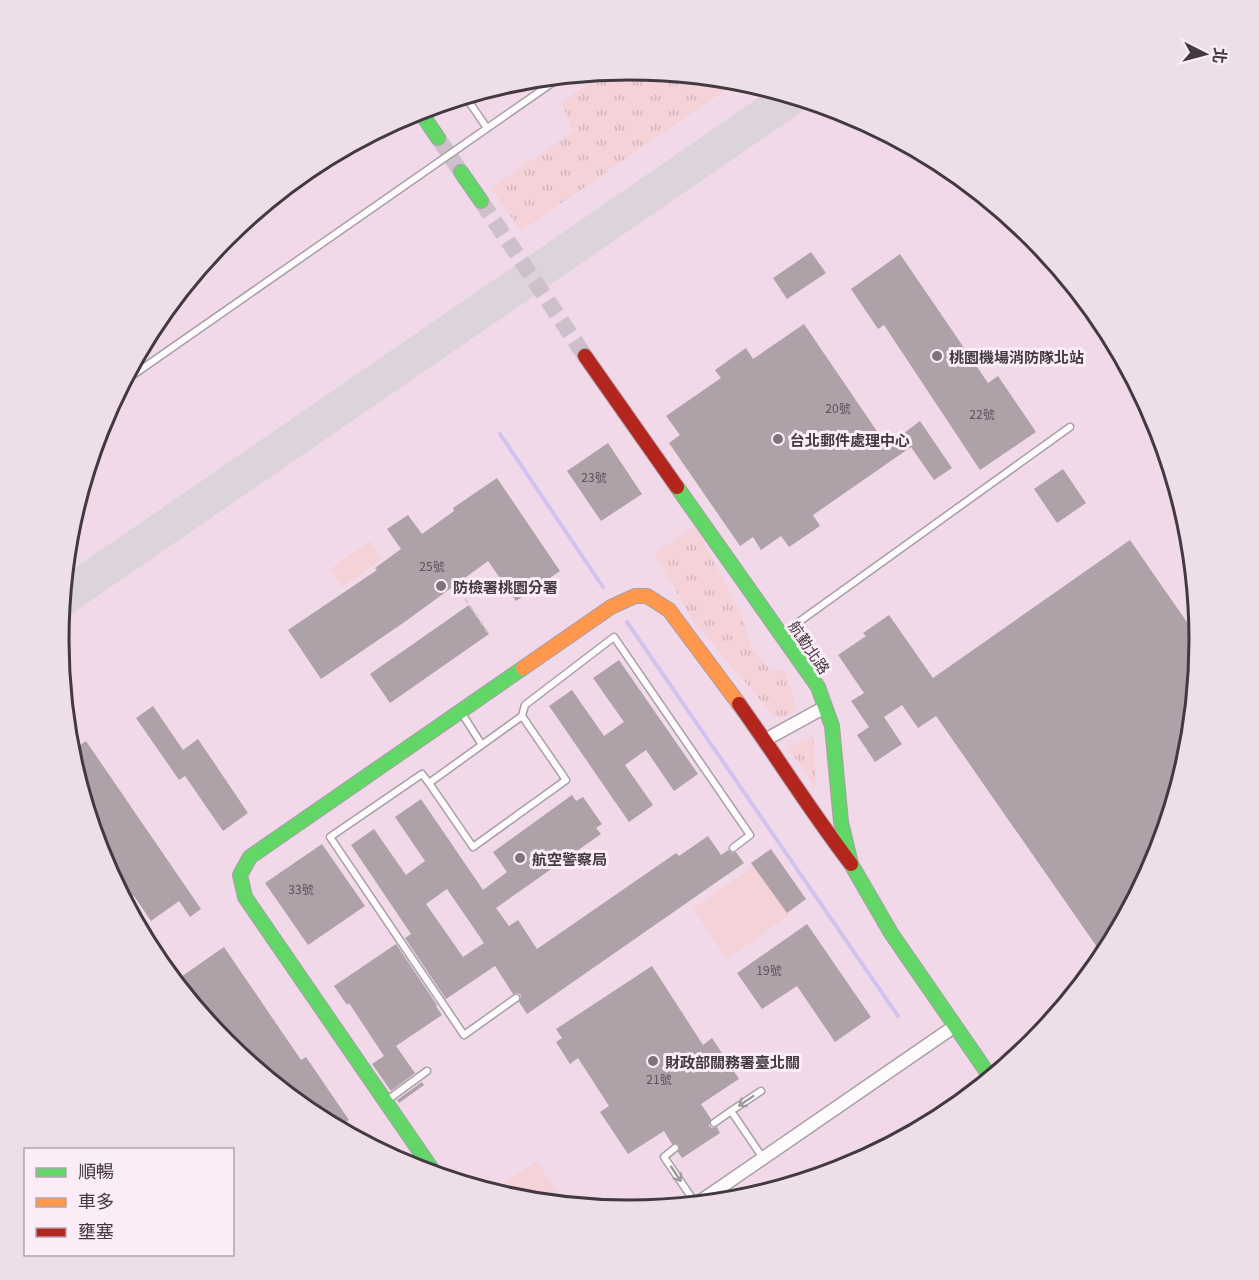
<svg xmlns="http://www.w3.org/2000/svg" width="1259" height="1280" viewBox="0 0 1259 1280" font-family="Georgia,'Noto Sans TC',serif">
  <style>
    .built { fill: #f1d9ea }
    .grass { fill: url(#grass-tufts) }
    .pitch { fill: #f4d2d7 }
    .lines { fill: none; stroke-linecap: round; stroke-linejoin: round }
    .stream { stroke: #d0c4ed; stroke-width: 4 }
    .taxiway { stroke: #dcd4da; stroke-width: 36 }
    .building { fill: #aea2a8; fill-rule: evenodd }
    .secondary-tunnel { stroke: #cdc0ca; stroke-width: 16; stroke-dasharray: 16 8; stroke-linecap: butt }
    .lane-casing { stroke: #a89ea6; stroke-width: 9 }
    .street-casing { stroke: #a89ea6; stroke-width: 15 }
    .fast-casing { stroke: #a89ea6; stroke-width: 16 }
    .slow-casing { stroke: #a89ea6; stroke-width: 16 }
    .jam-casing { stroke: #a89ea6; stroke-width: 16 }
    .path { stroke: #ccc9cc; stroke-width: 2; stroke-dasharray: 4.5 4.5; stroke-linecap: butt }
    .lane { stroke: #fdfbfc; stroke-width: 6 }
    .street { stroke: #fdfbfc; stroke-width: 12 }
    .fast { stroke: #63d668; stroke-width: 14 }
    .slow { stroke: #ff974d; stroke-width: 14 }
    .jam { stroke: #b3261e; stroke-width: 14 }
    .oneway { stroke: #a09a9e }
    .poi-dot { fill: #80747c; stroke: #fcecf7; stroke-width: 2 }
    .labels { text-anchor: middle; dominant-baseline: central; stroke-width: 6; stroke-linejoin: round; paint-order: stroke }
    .number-label { font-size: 12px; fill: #5e535a }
    .poi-label { font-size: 15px; font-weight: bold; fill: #433940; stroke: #fcecf7; text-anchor: start }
    .street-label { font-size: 15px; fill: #433940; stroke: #fcecf7 }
    .rim { fill: none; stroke: #433940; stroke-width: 3 }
  </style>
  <defs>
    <pattern id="grass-tufts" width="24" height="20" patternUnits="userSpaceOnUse" patternTransform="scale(1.5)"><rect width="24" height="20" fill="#f4d2d7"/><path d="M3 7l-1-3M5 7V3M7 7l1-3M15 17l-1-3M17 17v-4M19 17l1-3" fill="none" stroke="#d2b5ba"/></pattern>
  </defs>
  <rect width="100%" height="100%" fill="#f0e2ec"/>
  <path class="built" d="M61 640a569 569 0 1 1 1138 0a569 569 0 1 1-1138 0Z"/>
  <path class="grass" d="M 630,69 L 740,80 L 521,231 L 491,188 L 574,131 L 561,103 L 606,71 Z
    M 695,526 L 742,615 L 752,650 L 770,669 L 784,671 L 793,693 L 796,709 L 789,715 L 780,718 L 772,714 L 694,622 L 654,554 Z
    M 813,736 L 816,788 L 787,746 Z"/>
  <path class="pitch" d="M 370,541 L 382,559 L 342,587 L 330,569 Z
    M 754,866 L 789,915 L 727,959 L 693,909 Z
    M 537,1161 L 566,1205 L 518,1200 L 491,1192 Z"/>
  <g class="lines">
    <path class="stream" d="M 500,434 L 603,587
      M 627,622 L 898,1016"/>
    <path class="taxiway" d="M 63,598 L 793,96"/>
  </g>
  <path class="building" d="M 811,252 L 826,273 L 787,299 L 773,278 Z
    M 900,254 L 988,383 L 998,376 L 1036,432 L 980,470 L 884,325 L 878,329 L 851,289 Z
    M 804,324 L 887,446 L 920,421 L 952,468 L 934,480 L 911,447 L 813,515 L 820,526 L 789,547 L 781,536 L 761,550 L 753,537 L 740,546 L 669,443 L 680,435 L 666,416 L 721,378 L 715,370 L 746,348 L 753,359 Z
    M 608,443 L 642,494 L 601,521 L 567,471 Z
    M 1063,469 L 1086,503 L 1057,523 L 1034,489 Z
    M 497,478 L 560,571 L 516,601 L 488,561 L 406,621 L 321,679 L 288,630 L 377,570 L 375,568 L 401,549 L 387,529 L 408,515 L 422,534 L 454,511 L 453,508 Z
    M 1130,540 L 1200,641 L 1189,752 L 1157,859 L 1104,957 L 936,716 L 918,728 L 902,705 L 884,717 L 902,744 L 875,762 L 857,735 L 869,727 L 851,701 L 864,693 L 838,655 L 866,636 L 863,633 L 889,615 L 933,678 Z
    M 469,605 L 489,634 L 390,703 L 370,674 Z
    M 619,660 L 698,774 L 674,791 L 646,750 L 625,765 L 653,805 L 629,822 L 549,706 L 572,690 L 604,736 L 624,722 L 593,678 Z
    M 153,706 L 183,750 L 198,739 L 248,813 L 223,831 L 185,776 L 179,780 L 136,718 Z
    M 86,741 L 201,909 L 190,917 L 179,901 L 151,921 L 134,896 L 125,902 L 102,858 L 70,752 Z
    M 572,795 L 576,801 L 583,797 L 602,824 L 596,828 L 601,834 L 496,908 L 509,926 L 518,920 L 537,949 L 676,853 L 679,856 L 708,836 L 721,855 L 728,850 L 732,853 L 736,852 L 744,863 L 527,1014 L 519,1002 L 521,995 L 518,993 L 513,994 L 495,966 L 446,999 L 405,938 L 411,934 L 351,845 L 374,829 L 406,875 L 425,861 L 395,817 L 421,799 L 483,890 L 507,872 L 493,852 ZM 447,889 L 484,943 L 463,957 L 426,904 Z
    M 322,844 L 365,906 L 308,945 L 265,883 Z
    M 771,849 L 806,899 L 787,913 L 751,863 Z
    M 807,924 L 871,1017 L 835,1042 L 797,986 L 762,1009 L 737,973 Z
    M 396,944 L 437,1005 L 436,1006 L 442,1015 L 396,1046 L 415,1073 L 391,1091 L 372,1064 L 384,1056 L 349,1003 L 347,1005 L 334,986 Z
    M 224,947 L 301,1060 L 306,1057 L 349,1120 L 337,1128 L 312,1115 L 226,1044 L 175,981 Z
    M 652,966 L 703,1045 L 712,1038 L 739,1079 L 701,1104 L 711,1119 L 709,1126 L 712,1128 L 717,1127 L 720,1133 L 682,1158 L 678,1152 L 679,1145 L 672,1144 L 664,1131 L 628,1154 L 600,1112 L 609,1106 L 578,1058 L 570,1064 L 556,1042 L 562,1038 L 556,1029 Z
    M 422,1082 L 424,1085 L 399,1103 L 397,1100 Z"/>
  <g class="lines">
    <path class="secondary-tunnel" d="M 438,138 L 461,172
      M 481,201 L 585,356"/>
    <defs>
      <path id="lane" d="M 465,96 L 487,128
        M 123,382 L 562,76
        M 782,634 L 1070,427
        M 461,712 L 482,745
        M 522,716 L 525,705 L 614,637 L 750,835 L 733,848
        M 522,716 L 566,780 L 473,847 L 429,783 Z
        M 429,783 L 422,774 L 330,837 L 464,1035 L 516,998
        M 386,1101 L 427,1071
        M 731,1111 L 761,1091
        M 714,1123 L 731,1111 L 763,1158
        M 675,1148 L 664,1157 L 696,1204"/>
      <path id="street" d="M 765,740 L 825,707
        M 695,1205 L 955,1026"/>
      <path id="fast" d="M 419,110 L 438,138
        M 461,172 L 481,201
        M 677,487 L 818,687 L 832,726 L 841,822 L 851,864 L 891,933 L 991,1078
        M 436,1175 L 245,897 L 240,875 L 250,857 L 523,668"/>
      <path id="slow" d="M 523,668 L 611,607 L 635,596 L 647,596 L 669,610 L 739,704"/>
      <path id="jam" d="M 585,356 L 677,487
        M 739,704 C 777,757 811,812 851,864"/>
    </defs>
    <use href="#lane" class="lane-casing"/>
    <use href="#street" class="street-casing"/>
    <use href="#fast" class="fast-casing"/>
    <use href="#slow" class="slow-casing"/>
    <use href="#jam" class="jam-casing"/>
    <path class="path" d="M 455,584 L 489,634"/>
    <use href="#lane" class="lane"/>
    <use href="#street" class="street"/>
    <use href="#fast" class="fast"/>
    <use href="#slow" class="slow"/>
    <use href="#jam" class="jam"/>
  </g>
  <defs><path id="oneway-shaft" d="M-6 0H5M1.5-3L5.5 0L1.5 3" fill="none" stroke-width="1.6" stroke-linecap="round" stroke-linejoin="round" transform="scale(1.5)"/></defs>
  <g class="oneway">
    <use href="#oneway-shaft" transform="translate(746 1101) rotate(146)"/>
    <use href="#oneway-shaft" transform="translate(676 1174) rotate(56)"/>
  </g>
  <g class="poi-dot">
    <circle cx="937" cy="356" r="6"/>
    <circle cx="778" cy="439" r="6"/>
    <circle cx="441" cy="586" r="6"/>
    <circle cx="520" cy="858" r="6"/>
    <circle cx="653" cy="1061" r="6"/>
  </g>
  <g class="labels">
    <g class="number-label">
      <text x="838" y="407">20號</text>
      <text x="982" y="413">22號</text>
      <text x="594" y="476">23號</text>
      <text x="432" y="565">25號</text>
      <text x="301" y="888">33號</text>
      <text x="769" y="969">19號</text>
      <text x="659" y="1078">21號</text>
    </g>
    <g class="poi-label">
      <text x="949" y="356">桃園機場消防隊北站</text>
      <text x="790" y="439">台北郵件處理中心</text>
      <text x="453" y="586">防檢署桃園分署</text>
      <text x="532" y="858">航空警察局</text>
      <text x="665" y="1061">財政部關務署臺北關</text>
    </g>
    <g class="street-label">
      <text transform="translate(810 647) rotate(56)">航勤北路</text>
    </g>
  </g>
  <path d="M0 0H1259V1280H0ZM69 640a560 560 0 1 1 1120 0a560 560 0 1 1-1120 0Z" fill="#eddee8" fill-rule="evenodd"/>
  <path class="rim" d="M69 640a560 560 0 1 1 1120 0a560 560 0 1 1-1120 0Z"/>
  <rect x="24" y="1148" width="210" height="108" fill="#fcecf7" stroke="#b2a4ae" stroke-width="1.5"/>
  <rect x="36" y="1168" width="30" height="9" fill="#63d668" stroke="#b2a4ae" stroke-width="1.5"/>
  <text x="78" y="1178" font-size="18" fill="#433940">順暢</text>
  <rect x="36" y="1198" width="30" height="9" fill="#ff974d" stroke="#b2a4ae" stroke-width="1.5"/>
  <text x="78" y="1208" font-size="18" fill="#433940">車多</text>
  <rect x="36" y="1228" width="30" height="9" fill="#b3261e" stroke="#b2a4ae" stroke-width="1.5"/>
  <text x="78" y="1238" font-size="18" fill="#433940">壅塞</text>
  <g transform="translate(1205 54) rotate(96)" stroke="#fcecf7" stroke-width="4.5" paint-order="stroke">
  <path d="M0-4.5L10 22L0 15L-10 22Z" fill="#433940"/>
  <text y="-9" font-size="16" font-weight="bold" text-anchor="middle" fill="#433940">北</text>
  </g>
</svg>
